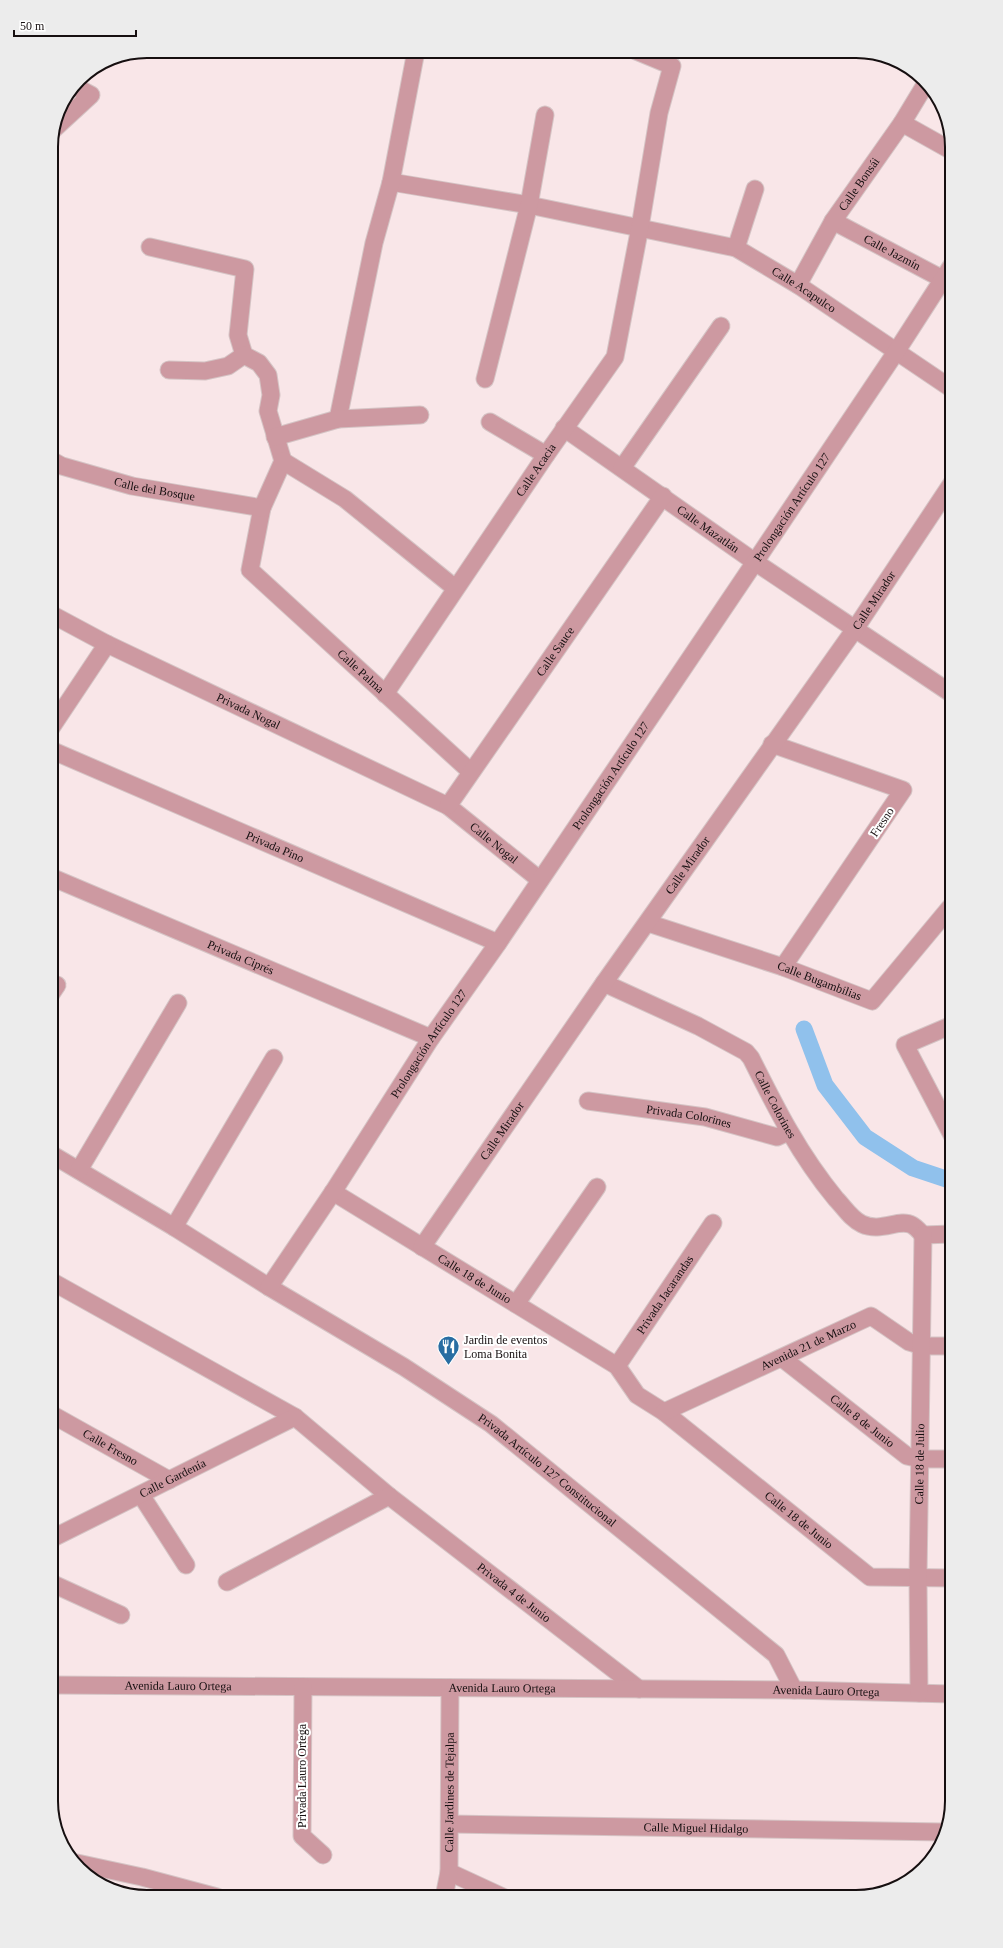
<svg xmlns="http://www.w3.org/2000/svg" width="1003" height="1948" viewBox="0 0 1003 1948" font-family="Georgia,serif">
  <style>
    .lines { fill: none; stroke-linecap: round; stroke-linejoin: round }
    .canal { stroke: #90c1ec; stroke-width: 17 }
    .minor-casing { stroke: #d5c4c5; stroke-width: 19 }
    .minor { stroke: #cd99a1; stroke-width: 17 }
    .labels { text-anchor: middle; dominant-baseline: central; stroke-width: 4; stroke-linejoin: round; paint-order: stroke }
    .street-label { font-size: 12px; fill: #160f10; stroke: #fff }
    .poi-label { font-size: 12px; fill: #160f10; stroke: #fff; text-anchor: start }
    .rim { fill: none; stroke: #160f10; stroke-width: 2 }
  </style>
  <rect width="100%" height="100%" fill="#f9e6e8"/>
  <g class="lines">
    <path class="canal" d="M 804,1029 L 825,1085 L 865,1137 L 913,1168 L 952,1181"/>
    <defs>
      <g id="minor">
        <path d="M 902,123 L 952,151"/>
        <path d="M 54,129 L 91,95 L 74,86"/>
        <path id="s1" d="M 391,182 L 529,205 L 736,248 L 798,285 L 952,389"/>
        <path id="s2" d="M 833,221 L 952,284"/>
        <path id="s3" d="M 150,247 L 245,269 L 238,335 L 244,355 L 259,363 L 268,375 L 271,395 L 268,411 L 283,461 L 262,508 L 250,570 L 471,772"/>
        <path d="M 736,248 L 755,189"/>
        <path id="s4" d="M 798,285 L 833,221 L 902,123 L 925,85"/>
        <path d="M 169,370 L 205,371 L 228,366 L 244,355"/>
        <path d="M 485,379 L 529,205 L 545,115"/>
        <path d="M 338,419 L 374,243 L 391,182 L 416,51"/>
        <path d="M 490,422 L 546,455"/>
        <path id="s5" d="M 564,428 L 755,562 L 952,694"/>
        <path d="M 275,437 L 338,419 L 420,415"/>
        <path id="s6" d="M 51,460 L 62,466 L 132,486 L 262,508"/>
        <path d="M 283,461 L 345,499 L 455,588"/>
        <path d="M 622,468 L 721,326"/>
        <path id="s7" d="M 51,614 L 107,644 L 448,806 L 540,880"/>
        <path id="s8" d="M 385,694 L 546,455 L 615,357 L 640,227 L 659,113 L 672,66 L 636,51"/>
        <path d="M 51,728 L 107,644"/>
        <path d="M 772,744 L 903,790 L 783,967"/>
        <path id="s9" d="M 51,750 L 498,943"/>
        <path id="s10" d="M 448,806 L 663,496"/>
        <path id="s11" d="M 51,877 L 431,1038"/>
        <path id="s12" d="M 648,923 L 783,967 L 872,1001 L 952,905"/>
        <path id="s13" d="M 604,983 L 698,1026 L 746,1052 L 751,1058 C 777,1110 799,1154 836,1199 C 844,1207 851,1219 862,1224 C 881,1233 899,1218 912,1225 C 916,1227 920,1232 923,1235"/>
        <path d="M 51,994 L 57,985"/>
        <path id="s14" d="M 588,1101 L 705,1117 L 777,1137 L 788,1132"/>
        <path d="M 952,1135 L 905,1045 L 952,1025"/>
        <path id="s15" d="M 51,1154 L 174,1227 L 269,1287 L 404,1367 L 491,1424 L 776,1655 L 794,1690"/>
        <path d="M 79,1170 L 178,1003"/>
        <path id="s16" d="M 333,1192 L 617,1366 L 637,1395 L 664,1412 L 870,1577 L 952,1578"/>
        <path d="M 174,1227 L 274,1058"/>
        <path d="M 923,1235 L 952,1234"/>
        <path id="s17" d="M 422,1247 L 604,983 L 855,629 L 952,483"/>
        <path id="s18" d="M 51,1281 L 295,1417 L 389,1496 L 639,1689"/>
        <path id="s19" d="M 269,1287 L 333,1192 L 431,1038 L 498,943 L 755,562 L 896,352 L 952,265"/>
        <path d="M 516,1304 L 597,1187"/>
        <path id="s20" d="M 782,1358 L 907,1456 L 920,1459 L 952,1459"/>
        <path id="s21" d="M 617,1366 L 713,1223"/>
        <path id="s22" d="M 664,1412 L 871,1316 L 909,1342 L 922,1346 L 952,1346"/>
        <path id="s23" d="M 51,1414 L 169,1480"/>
        <path d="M 141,1495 L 186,1565"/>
        <path id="s24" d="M 51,1539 L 295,1417"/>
        <path d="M 227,1582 L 389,1496"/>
        <path d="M 51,1583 L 121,1615"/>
        <path id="s25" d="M 51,1685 L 794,1690 L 952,1694"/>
        <path d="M 303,1687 L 302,1836 L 323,1855"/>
        <path id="s26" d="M 919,1693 L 918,1578 L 923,1235"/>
        <path id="s27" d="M 450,1824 L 943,1832"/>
        <path d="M 77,1863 L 142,1877 L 217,1897"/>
        <path d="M 449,1872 L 503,1897"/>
        <path id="s28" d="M 444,1897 L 449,1872 L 450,1688"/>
      </g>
    </defs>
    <use href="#minor" class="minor-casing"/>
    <use href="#minor" class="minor"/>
  </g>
  <defs>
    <symbol id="restaurant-pin" viewBox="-11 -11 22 30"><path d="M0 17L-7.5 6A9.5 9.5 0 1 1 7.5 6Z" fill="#286da2" stroke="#fff"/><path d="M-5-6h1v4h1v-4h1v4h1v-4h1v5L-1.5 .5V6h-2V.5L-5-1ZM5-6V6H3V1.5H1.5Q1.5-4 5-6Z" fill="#fff"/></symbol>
  </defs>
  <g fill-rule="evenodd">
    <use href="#restaurant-pin" x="436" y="1334" width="25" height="34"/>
  </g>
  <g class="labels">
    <g class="street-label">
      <text stroke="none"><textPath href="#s4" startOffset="118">Calle Bonsái</textPath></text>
      <text stroke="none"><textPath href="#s2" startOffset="67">Calle Jazmín</textPath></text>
      <text stroke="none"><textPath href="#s1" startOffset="431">Calle Acapulco</textPath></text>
      <text stroke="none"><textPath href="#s8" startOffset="270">Calle Acacia</textPath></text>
      <text stroke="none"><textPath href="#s6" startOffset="108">Calle del Bosque</textPath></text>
      <text stroke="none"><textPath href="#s19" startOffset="939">Prolongación Artículo 127</textPath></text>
      <text stroke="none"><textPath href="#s5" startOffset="176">Calle Mazatlán</textPath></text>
      <text stroke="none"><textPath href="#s17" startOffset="789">Calle Mirador</textPath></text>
      <text stroke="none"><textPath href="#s10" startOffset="188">Calle Sauce</textPath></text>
      <text stroke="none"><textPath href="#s3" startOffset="570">Calle Palma</textPath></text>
      <text stroke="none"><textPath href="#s7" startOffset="220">Privada Nogal</textPath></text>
      <text stroke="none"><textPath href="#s19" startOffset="615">Prolongación Artículo 127</textPath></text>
      <text transform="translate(882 822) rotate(-56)">Fresno</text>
      <text stroke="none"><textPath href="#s7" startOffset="500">Calle Nogal</textPath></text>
      <text stroke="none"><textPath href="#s9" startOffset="244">Privada Pino</textPath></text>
      <text stroke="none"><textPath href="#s17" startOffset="465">Calle Mirador</textPath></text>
      <text stroke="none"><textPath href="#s11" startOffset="206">Privada Ciprés</textPath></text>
      <text stroke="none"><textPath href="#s12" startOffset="181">Calle Bugambilias</textPath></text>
      <text stroke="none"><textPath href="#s19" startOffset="291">Prolongación Artículo 127</textPath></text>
      <text stroke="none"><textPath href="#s13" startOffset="218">Calle Colorines</textPath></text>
      <text stroke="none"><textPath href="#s14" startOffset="102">Privada Colorines</textPath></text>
      <text stroke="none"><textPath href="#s17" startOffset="141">Calle Mirador</textPath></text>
      <text stroke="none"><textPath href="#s16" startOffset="166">Calle 18 de Junio</textPath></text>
      <text stroke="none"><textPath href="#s21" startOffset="86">Privada Jacarandas</textPath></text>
      <text stroke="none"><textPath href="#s22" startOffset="159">Avenida 21 de Marzo</textPath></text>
      <text stroke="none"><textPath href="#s20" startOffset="102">Calle 8 de Junio</textPath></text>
      <text stroke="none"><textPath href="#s23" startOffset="68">Calle Fresno</textPath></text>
      <text stroke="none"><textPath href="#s26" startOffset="229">Calle 18 de Julio</textPath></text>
      <text stroke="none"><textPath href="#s15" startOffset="589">Privada Artículo 127 Constitucional</textPath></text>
      <text stroke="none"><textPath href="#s24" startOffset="136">Calle Gardenía</textPath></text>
      <text stroke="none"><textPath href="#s16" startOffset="573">Calle 18 de Junio</textPath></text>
      <text stroke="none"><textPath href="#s18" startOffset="560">Privada 4 de Junio</textPath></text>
      <text stroke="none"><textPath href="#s25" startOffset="127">Avenida Lauro Ortega</textPath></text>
      <text stroke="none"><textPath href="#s25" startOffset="451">Avenida Lauro Ortega</textPath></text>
      <text stroke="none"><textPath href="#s25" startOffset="775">Avenida Lauro Ortega</textPath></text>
      <text transform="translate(302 1776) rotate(-90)">Privada Lauro Ortega</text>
      <text stroke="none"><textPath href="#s28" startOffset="105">Calle Jardines de Tejalpa</textPath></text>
      <text stroke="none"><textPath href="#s27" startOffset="246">Calle Miguel Hidalgo</textPath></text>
    </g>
    <g class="poi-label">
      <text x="464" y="1340">Jardin de eventos<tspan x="464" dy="14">Loma Bonita</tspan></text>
    </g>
  </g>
  <path d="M0 0H1003V1948H0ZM147 58H856A89 89 0 0 1 945 147V1801A89 89 0 0 1 856 1890H147A89 89 0 0 1 58 1801V147A89 89 0 0 1 147 58Z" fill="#ececec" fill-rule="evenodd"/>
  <path class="rim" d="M147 58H856A89 89 0 0 1 945 147V1801A89 89 0 0 1 856 1890H147A89 89 0 0 1 58 1801V147A89 89 0 0 1 147 58Z"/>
  <path d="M14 30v6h122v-6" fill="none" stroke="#160f10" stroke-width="2"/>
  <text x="20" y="30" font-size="12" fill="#160f10" stroke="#ffffff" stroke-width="3" paint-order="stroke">50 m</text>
</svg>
